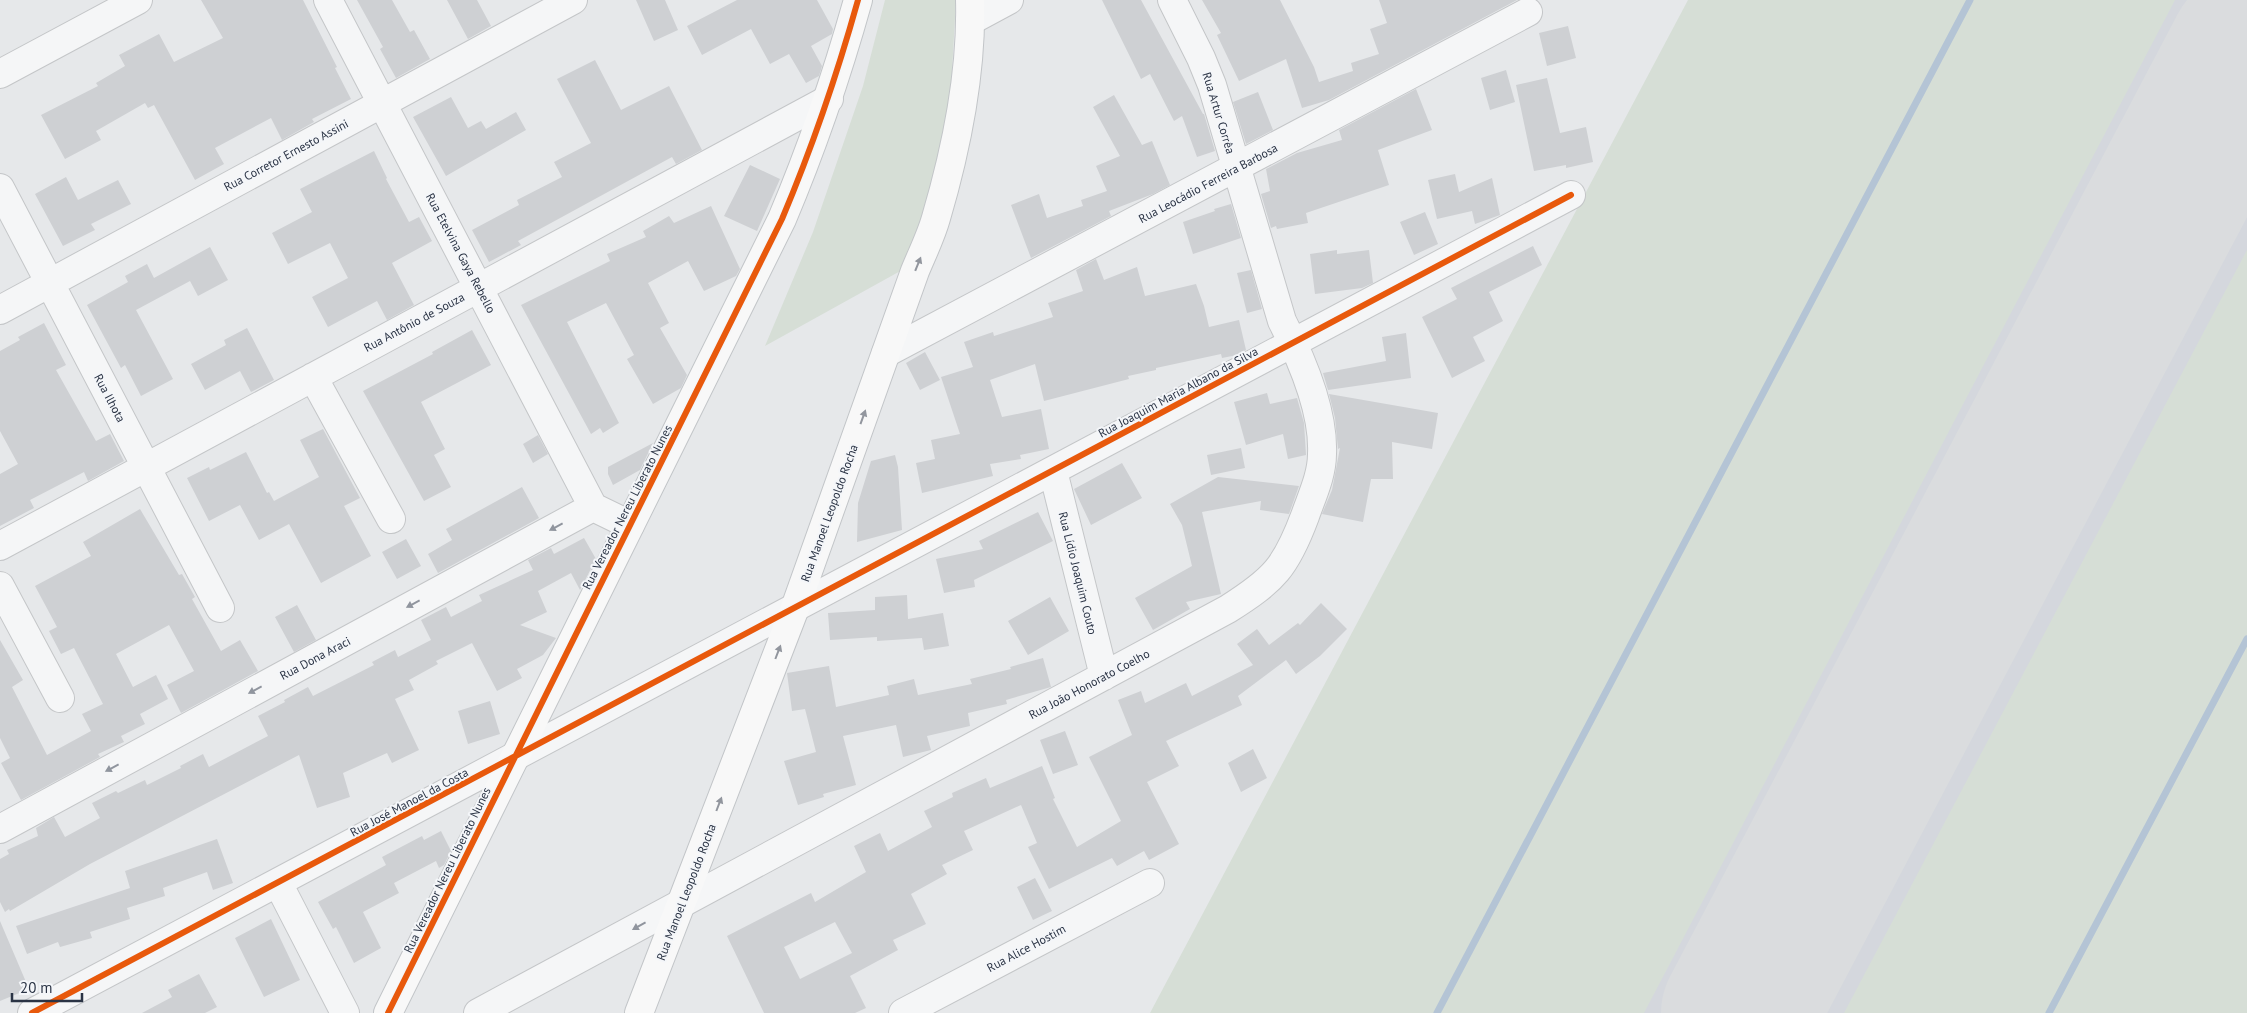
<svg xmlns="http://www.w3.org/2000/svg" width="2247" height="1013" viewBox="0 0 2247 1013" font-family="'PT Sans',sans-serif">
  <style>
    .built { fill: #d4d7dd }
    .green { fill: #d6ded6 }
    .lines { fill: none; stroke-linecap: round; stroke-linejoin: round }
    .stream { stroke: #b4c4d5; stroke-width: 7 }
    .runway { stroke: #dadcde; stroke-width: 156 }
    .building { fill: #ced0d3; fill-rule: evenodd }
    .minor-casing { stroke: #c4c6c8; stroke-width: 30 }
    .major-casing { stroke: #c2c5c8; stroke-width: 30 }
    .minor { stroke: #f5f6f7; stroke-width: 28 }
    .major { stroke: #f8f8f8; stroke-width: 28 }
    .cycleway-casing { stroke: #f4f6f9; stroke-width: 9 }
    .cycleway { stroke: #e8590c; stroke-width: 6 }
    .oneway { fill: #92969e }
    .oneway2 { fill: #90959e }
    .labels { text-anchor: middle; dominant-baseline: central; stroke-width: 4; stroke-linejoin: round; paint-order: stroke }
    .street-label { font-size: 12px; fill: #2b3445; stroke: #f4f6f9 }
  </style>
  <rect width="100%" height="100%" fill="#e6e8ea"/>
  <path class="built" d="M 1691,0 L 2247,0 L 2247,1013 L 1152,1013 Z"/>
  <path class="green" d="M 885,0 L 956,0 L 951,89 L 939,166 L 913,264 L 765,346 L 813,232 L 863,86 Z
    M 1688,0 L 2175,0 L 1644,1013 L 1150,1013 Z
    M 2247,250 L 2247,1013 L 1844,1013 Z"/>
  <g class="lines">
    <path class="stream" d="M 1437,1013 L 1970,0
      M 2049,1013 L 2247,639"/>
    <path class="runway" d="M 1739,1013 L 2247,50"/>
  </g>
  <path class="building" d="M 201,0 L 303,0 L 337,67 L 335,68 L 351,99 L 312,119 L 314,122 L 282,140 L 271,118 L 215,148 L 224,164 L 195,180 L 154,105 L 148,108 L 145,103 L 96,131 L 101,140 L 65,159 L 41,115 L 98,86 L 96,83 L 125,66 L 119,55 L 159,34 L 174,62 L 223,38 Z
    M 357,0 L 392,0 L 410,32 L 414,30 L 430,59 L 396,78 L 380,49 L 383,47 Z
    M 447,0 L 477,0 L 491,26 L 468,39 Z
    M 636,0 L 665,0 L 678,30 L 654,41 Z
    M 737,0 L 817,0 L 833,29 L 832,34 L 811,46 L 822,66 L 819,76 L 806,83 L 789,54 L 770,64 L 751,29 L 702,55 L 687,26 Z
    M 1102,0 L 1141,0 L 1203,114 L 1204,114 L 1215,151 L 1197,157 L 1182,116 L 1174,121 L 1150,74 L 1141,79 Z
    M 1202,0 L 1280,0 L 1314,67 L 1319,82 L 1353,71 L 1351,63 L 1379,54 L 1370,29 L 1387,23 L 1379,0 L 1517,0 L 1329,100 L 1302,108 L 1286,59 L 1239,81 L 1217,35 L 1221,33 Z
    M 1568,26 L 1576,58 L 1547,66 L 1539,33 Z
    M 595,60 L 621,110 L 669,86 L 702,150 L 676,164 L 672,157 L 518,241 L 521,245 L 489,262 L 472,230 L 519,205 L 517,200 L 562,177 L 554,162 L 591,143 L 557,79 Z
    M 1506,70 L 1515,102 L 1490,110 L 1481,78 Z
    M 1547,78 L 1560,133 L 1586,127 L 1593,162 L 1566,168 L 1566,165 L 1534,171 L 1516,85 Z
    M 1416,89 L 1432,130 L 1378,150 L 1389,185 L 1306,213 L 1308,223 L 1277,229 L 1276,226 L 1271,228 L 1261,194 L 1270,191 L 1266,169 L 1297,153 L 1342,140 L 1339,130 Z
    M 1258,92 L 1273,130 L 1246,144 L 1233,102 Z
    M 1114,95 L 1142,145 L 1152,141 L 1170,185 L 1153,194 L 1109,211 L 1111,216 L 1031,258 L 1011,205 L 1039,194 L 1047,218 L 1083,206 L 1081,200 L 1107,191 L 1096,166 L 1120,156 L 1093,107 Z
    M 451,97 L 468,128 L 481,121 L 486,129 L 516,112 L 526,130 L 446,176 L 413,117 Z
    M 374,151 L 387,178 L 386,179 L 409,222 L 419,217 L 432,241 L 392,263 L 414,305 L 387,320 L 377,301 L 328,327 L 312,297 L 348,278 L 330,243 L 288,264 L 272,233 L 312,212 L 300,189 Z
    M 750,165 L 780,179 L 757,231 L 724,216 Z
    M 1455,174 L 1459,192 L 1492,178 L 1500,215 L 1475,224 L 1472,211 L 1437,219 L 1428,180 Z
    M 66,177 L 78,200 L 118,180 L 131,204 L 91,224 L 95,230 L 63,246 L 35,194 Z
    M 1231,204 L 1241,238 L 1193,254 L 1183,222 L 1215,211 L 1214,209 Z
    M 711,206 L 740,269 L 736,276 L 704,291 L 688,261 L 648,283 L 669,323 L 660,328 L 687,375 L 681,388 L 653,404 L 627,359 L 634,355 L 606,303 L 567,322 L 619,423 L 603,433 L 600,428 L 591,434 L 521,305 L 610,261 L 607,254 L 646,237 L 643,231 L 669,216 L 674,223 Z
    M 1425,212 L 1438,244 L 1414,255 L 1400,222 Z
    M 1533,246 L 1542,265 L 1489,292 L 1503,321 L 1473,337 L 1485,361 L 1452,378 L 1422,317 L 1457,299 L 1451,288 Z
    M 210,247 L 228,280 L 198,296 L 190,281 L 136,310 L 173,379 L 141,396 L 125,365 L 121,368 L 87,305 L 128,282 L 125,276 L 147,264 L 154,278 Z
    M 1337,250 L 1337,254 L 1369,250 L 1373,283 L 1362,288 L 1315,294 L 1310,254 Z
    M 1096,259 L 1104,280 L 1137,267 L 1145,296 L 1196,284 L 1204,306 L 1209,327 L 1239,320 L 1246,350 L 1237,355 L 1222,358 L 1221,354 L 1156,368 L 1156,370 L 1128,376 L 1129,379 L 1044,401 L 1035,364 L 990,380 L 1002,417 L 1041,409 L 1049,449 L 1020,455 L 1021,459 L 990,464 L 993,476 L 922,493 L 916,463 L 935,459 L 931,440 L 960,434 L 941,377 L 973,367 L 964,342 L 993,332 L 994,336 L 1053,317 L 1048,303 L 1083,291 L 1076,270 Z
    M 1251,270 L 1262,309 L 1247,313 L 1237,273 Z
    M 44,323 L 66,365 L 56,370 L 96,441 L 110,434 L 124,461 L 88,481 L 84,472 L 30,500 L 34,508 L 0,526 L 0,474 L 18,464 L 0,431 L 0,351 L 20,340 L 18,337 Z
    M 247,328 L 274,380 L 251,392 L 240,371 L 205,390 L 191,364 L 226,345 L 224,340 Z
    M 472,330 L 491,365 L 421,402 L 445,449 L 434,455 L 451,487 L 424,501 L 363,391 L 433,354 L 432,352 Z
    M 1406,333 L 1411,378 L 1328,390 L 1323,373 L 1386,361 L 1382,337 Z
    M 925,352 L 940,380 L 920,390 L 906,363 Z
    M 1267,393 L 1270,404 L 1297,398 L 1304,423 L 1306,455 L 1288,459 L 1283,434 L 1246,445 L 1234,402 Z
    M 1329,394 L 1438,413 L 1432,449 L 1392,442 L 1393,479 L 1371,479 L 1363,522 L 1322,514 L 1332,490 L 1340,448 L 1338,449 L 1335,418 Z
    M 323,429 L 360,498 L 344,506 L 371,556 L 321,583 L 289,524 L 259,540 L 240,505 L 209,521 L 187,478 L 209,467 L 210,470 L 246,452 L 267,493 L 269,492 L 274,501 L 319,477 L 300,440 Z
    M 538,435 L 548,454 L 533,463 L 523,444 Z
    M 653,443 L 640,470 L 613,485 L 608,474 L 608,467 Z
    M 1241,448 L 1245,468 L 1211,475 L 1207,455 Z
    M 895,455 L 898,467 L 902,530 L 857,542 L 858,503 L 871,461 Z
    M 1122,463 L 1142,498 L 1091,525 L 1074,489 Z
    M 1218,477 L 1299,486 L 1289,514 L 1260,510 L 1261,501 L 1202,512 L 1221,594 L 1186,602 L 1190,609 L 1153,630 L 1135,598 L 1192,566 L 1182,525 L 1170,504 Z
    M 522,487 L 539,518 L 438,573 L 428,554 L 452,540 L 446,529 Z
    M 140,509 L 179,575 L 182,574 L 195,597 L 192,599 L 221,651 L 240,640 L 258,671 L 181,713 L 167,685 L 194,671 L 169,625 L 116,654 L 133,687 L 156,675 L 168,699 L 140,714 L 145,724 L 121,736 L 124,742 L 98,754 L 100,757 L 21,800 L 1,763 L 10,758 L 0,738 L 0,640 L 23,680 L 12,687 L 47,755 L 91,731 L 82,714 L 103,704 L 74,648 L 61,654 L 49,631 L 57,627 L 35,586 L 91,556 L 83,542 Z
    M 1038,512 L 1053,541 L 974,580 L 975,587 L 944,593 L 936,559 L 983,549 L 979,541 Z
    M 584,538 L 596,559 L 580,590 L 571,573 L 538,591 L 547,612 L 520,625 L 556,638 L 543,655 L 517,669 L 522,678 L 497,691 L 472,643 L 436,661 L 438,664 L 409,680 L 414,690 L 395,699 L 419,750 L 392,763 L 387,753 L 343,773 L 350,797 L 317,808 L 299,755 L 90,864 L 10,911 L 9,909 L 5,912 L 0,902 L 0,859 L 9,854 L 7,850 L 38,836 L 36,828 L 54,817 L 65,837 L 100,818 L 92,803 L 116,791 L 118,793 L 145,780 L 147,785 L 181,768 L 180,766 L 203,754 L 209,767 L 268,736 L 258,716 L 285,702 L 284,700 L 308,687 L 313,696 L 374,665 L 372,662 L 395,650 L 398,657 L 431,640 L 421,620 L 446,607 L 451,617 L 482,601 L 479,595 L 533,570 L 528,560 L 551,548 L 554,554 Z
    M 406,539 L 421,566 L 397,579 L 382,552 Z
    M 907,595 L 908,619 L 943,613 L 949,646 L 924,650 L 922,638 L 877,641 L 877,637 L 830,640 L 828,613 L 875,610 L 875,597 Z
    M 1050,597 L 1069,631 L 1028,655 L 1008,621 Z
    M 1321,603 L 1347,629 L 1320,656 L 1296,674 L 1286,660 L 1238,696 L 1242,705 L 1166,741 L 1179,766 L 1147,782 L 1179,844 L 1149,860 L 1144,851 L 1117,866 L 1112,858 L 1049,889 L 1028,847 L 1037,843 L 1021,805 L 964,831 L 973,850 L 942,865 L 947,874 L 911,894 L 926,924 L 893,940 L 898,950 L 850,976 L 866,1008 L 855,1013 L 764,1013 L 727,936 L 811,893 L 815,902 L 866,872 L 854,846 L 880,833 L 888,851 L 932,827 L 924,811 L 953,797 L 952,793 L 986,778 L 990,788 L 1042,766 L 1055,798 L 1053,799 L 1077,847 L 1121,821 L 1089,757 L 1132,735 L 1118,700 L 1141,691 L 1145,703 L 1186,683 L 1192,696 L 1253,665 L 1237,644 L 1257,629 L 1269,645 L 1298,623 L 1300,625 ZM 835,922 L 852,953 L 800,979 L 784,947 Z
    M 297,605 L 316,640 L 294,652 L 275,617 Z
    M 1043,658 L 1051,687 L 1006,700 L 1007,704 L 968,713 L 970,726 L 927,736 L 931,750 L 903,757 L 896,725 L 843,736 L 856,785 L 823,794 L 824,797 L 798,805 L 784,761 L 816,752 L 805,709 L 792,711 L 787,673 L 829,666 L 836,707 L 889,695 L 887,686 L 914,679 L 918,695 L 972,684 L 970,679 L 1011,669 L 1010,667 Z
    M 490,701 L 500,734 L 468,744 L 458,711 Z
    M 1065,731 L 1078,765 L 1053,774 L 1040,740 Z
    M 1253,749 L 1267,778 L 1241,792 L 1228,763 Z
    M 441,831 L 451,851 L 444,865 L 439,868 L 436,861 L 394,883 L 399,893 L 363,912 L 381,948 L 354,963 L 336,927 L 333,929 L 318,902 L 386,865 L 382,857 L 422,836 L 424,840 Z
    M 217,839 L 233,883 L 213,890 L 207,872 L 163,888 L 165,896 L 127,908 L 130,919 L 90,932 L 92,938 L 60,947 L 58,942 L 27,954 L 16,926 L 130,888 L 125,871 Z
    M 1035,878 L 1052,911 L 1033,920 L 1017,887 Z
    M 271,919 L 300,980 L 264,997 L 235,938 Z
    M 0,921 L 29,989 L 0,1001 Z
    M 199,974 L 217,1007 L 205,1013 L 142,1013 L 172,997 L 168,990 Z"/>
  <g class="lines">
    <defs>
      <path id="minor" d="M 328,0 L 593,507
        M 970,21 L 1009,0
        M 0,74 L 138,0
        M 0,188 L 220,608
        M 0,310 L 573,0
        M 886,353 L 1528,12
        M 313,377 L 391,519
        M 1053,471 L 1104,676
        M 0,546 L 829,99
        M 0,586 L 60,698
        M 0,829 L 593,507 L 630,525
        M 278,883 L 345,1013
        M 32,1013 L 1571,195
        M 478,1013 L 1228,609 C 1274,580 1286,567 1305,516 C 1312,496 1322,475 1322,454 C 1324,411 1301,358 1282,321 L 1212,85 L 1201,58 L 1172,0
        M 903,1013 L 1150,883"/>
      <path id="major" d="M 388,1013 L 782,219 C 812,148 837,75 858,0
        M 639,1013 L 795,608 L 915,271 C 922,254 931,236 936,218 C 956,150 972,71 970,0"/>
    </defs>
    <use href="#minor" class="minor-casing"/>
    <use href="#major" class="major-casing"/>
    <use href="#minor" class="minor"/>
    <use href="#major" class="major"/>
    <defs>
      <path id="cycleway" d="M 32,1013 L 1571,195
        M 388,1013 L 782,219 C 812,148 837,75 858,0"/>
    </defs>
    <use href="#cycleway" class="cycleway-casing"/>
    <use href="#cycleway" class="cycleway"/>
  </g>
  <defs><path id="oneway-solid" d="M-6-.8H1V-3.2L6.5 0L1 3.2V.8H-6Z" transform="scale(1.25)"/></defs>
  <g class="oneway">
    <use href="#oneway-solid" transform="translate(918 264) rotate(-68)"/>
    <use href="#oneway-solid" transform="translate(863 417) rotate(-70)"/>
    <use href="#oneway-solid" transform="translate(778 652) rotate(-69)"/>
    <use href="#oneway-solid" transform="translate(719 804) rotate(-69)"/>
  </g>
  <g class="oneway2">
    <use href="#oneway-solid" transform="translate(556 527) rotate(152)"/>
    <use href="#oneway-solid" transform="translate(413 604) rotate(152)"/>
    <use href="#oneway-solid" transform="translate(255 690) rotate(152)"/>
    <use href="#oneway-solid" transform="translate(112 768) rotate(152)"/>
    <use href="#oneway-solid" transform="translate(639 926) rotate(151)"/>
  </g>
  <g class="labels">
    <g class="street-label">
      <text transform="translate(1219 113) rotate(73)">Rua Artur Corrêa</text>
      <text transform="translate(286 155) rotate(-28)">Rua Corretor Ernesto Assini</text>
      <text transform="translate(1208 183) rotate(-28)">Rua Leocádio Ferreira Barbosa</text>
      <text transform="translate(461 253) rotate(62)">Rua Etelvina Gaya Rebello</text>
      <text transform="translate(414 322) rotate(-28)">Rua Antônio de Souza</text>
      <text transform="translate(1178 392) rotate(-28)">Rua Joaquim Maria Albano da Silva</text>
      <text transform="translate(110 398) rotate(62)">Rua Ilhota</text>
      <text transform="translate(627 507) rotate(-63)">Rua Vereador Nereu Liberato Nunes</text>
      <text transform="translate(829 513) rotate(-70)">Rua Manoel Leopoldo Rocha</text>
      <text transform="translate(1078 573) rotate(76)">Rua Lídio Joaquim Couto</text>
      <text transform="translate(315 658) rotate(-28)">Rua Dona Araci</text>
      <text transform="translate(1089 684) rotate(-28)">Rua João Honorato Coelho</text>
      <text transform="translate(409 802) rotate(-28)">Rua José Manoel da Costa</text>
      <text transform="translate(447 870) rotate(-64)">Rua Vereador Nereu Liberato Nunes</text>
      <text transform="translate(686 892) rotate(-69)">Rua Manoel Leopoldo Rocha</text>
      <text transform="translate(1026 948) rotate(-28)">Rua Alice Hostim</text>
    </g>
  </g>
  <path d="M12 993v8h70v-8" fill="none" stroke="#2b3445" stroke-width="2.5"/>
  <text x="20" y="993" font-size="15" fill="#2b3445" stroke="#f4f6f9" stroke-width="4" paint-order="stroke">20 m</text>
</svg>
